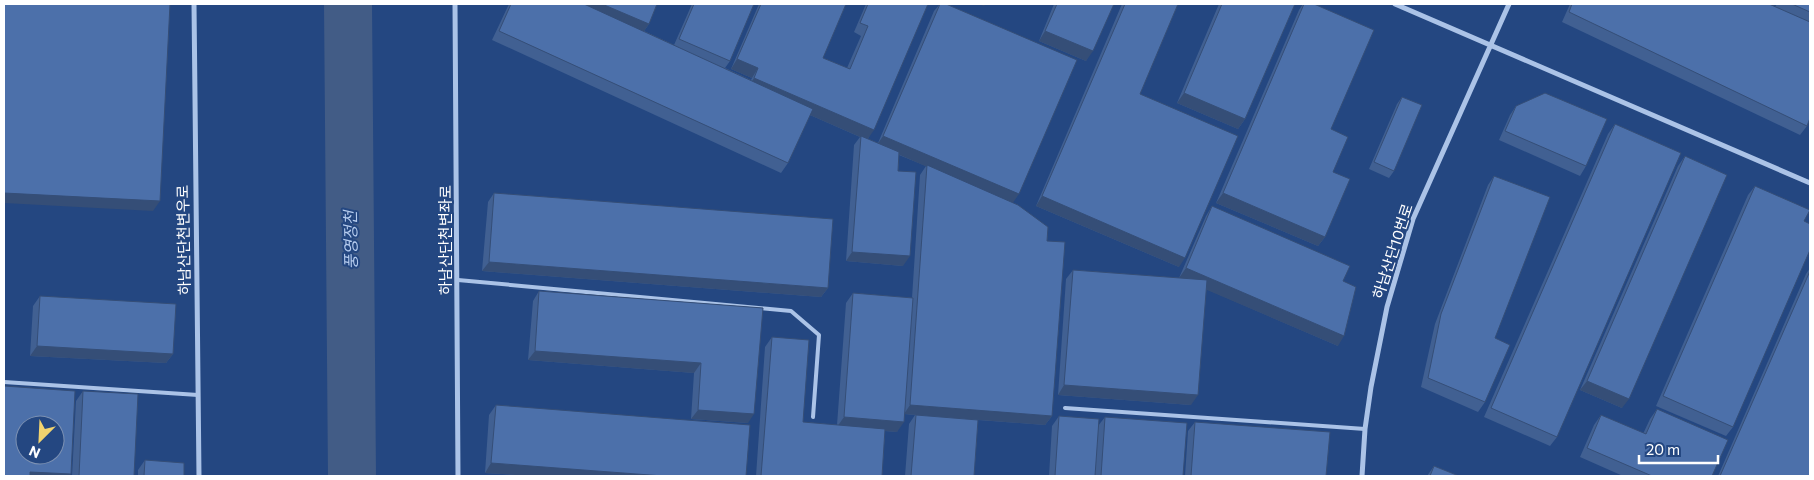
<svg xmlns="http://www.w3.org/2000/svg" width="1814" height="480" viewBox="0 0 1814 480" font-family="Commissioner,'Noto Sans KR',sans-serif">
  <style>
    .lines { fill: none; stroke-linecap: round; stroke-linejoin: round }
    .river { stroke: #425c86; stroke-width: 48 }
    .lane { stroke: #abc3e7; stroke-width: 4 }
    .street { stroke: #abc3e7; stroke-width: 5 }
    .wall { fill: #416092 }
    .shaded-wall { fill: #354e77 }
    .building { fill: #4c70aa; stroke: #354e77; fill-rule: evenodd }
    .labels { text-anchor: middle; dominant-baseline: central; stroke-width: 4; stroke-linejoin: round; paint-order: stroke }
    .street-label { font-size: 15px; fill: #fff; stroke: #244781 }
    .water-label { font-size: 16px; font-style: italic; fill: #b7cdef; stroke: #244781 }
  </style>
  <rect width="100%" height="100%" fill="#244781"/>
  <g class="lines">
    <path class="river" d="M 348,4 L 352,476"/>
    <path class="lane" d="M 458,280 L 791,311 L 819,335 L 813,417
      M 4,382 L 198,395
      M 1065,408 L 1365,429"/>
    <path class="street" d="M 194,4 L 199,476
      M 455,4 L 458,476
      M 1395,4 L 1810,183
      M 1362,476 L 1365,429 L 1371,387 L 1387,307 L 1413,219 L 1509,4"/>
  </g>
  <path class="wall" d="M 509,4 L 657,4 L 649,24 L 644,31 L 674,45 L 692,4 L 754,4 L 730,61 L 725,68 L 751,80 L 752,78 L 731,69 L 759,4 L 846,4 L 823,58 L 847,68 L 861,36 L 854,32 L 866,4 L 928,4 L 868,139 L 878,143 L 934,11 L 940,4 L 946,4 L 1013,203 L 1047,241 L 1052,416 L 1045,425 L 978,420 L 974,476 L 905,476 L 909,424 L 915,415 L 904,414 L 897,432 L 885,431 L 882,476 L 756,476 L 765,347 L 772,337 L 803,422 L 837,425 L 846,303 L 853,293 L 912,298 L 920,175 L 926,166 L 899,155 L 898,171 L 903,266 L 846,261 L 854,145 L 860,137 L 810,115 L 788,163 L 781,173 L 492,40 Z
    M 1054,4 L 1114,4 L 1086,61 L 1039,41 Z
    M 1122,4 L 1178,4 L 1140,94 L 1179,267 L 1036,206 Z
    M 1219,4 L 1295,4 L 1245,119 L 1238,129 L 1177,103 Z
    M 1303,4 L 1314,4 L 1331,129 L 1333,172 L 1325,237 L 1318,246 L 1216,203 L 1299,10 Z
    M 1570,4 L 1769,4 L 1775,7 L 1777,4 L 1810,4 L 1810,118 L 1807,126 L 1800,135 L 1562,22 Z
    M 1402,97 L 1394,171 L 1389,178 L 1369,169 L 1397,104 Z
    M 1516,106 L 1586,166 L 1580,176 L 1499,140 L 1510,115 Z
    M 1615,124 L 1557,437 L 1550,446 L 1484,417 L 1608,134 Z
    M 1685,156 L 1622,408 L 1580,390 L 1678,166 Z
    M 1494,176 L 1485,402 L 1478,412 L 1421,387 L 1435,324 L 1488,185 Z
    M 1755,186 L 1804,221 L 1733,427 L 1726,436 L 1656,406 L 1748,195 Z
    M 494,193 L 828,288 L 821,297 L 482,271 L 488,202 Z
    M 1212,206 L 1343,281 L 1338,346 L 1206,289 L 1191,405 L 1058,395 L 1066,279 L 1073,270 L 1179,278 L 1206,216 Z
    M 1810,268 L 1810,476 L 1718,476 L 1806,274 Z
    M 539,291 L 763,308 L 748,423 L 691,419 L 694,373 L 528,360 L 533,301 Z
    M 40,296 L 173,354 L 166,363 L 30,356 L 33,306 Z
    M 83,391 L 134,476 L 72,476 L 76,401 Z
    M 496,405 L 746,476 L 532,476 L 485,473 L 489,415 Z
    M 1657,409 L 1712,476 L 1623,476 L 1580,457 L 1594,425 L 1601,415 L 1643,434 L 1650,419 Z
    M 1059,416 L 1098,426 L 1105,417 L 1183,476 L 1049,476 L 1052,426 Z
    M 1195,422 L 1326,476 L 1185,476 L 1188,431 Z
    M 145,460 L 184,476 L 138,476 L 138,470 Z
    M 1434,466 L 1459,476 L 1427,476 Z"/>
  <path class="shaded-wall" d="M 573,4 L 602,4 L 649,24 L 642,34 Z
    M 978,4 L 986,4 L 984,6 Z
    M 1045,31 L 1093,51 L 1086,61 L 1039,41 Z
    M 737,59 L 758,68 L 752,78 L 731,69 Z
    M 754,78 L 874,130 L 867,140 L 748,88 Z
    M 1184,93 L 1245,119 L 1238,129 L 1177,103 Z
    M 883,136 L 1019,194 L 1012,204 L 877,145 Z
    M 4,193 L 160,201 L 153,211 L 4,203 Z
    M 1223,193 L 1325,237 L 1318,246 L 1216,203 Z
    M 1042,196 L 1185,258 L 1179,267 L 1036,206 Z
    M 852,252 L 910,256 L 903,266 L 846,261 Z
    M 489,262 L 828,288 L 821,297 L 482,271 Z
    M 1186,268 L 1344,336 L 1338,346 L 1179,278 Z
    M 37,346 L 173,354 L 166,363 L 30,356 Z
    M 535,351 L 701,363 L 694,373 L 528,360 Z
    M 1587,381 L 1629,399 L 1622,408 L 1580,390 Z
    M 1064,385 L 1198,395 L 1191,405 L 1058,395 Z
    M 910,405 L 1052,416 L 1045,425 L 904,414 Z
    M 698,410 L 754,414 L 748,423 L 691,419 Z
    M 844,417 L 904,422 L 897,432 L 837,427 Z
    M 491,463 L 663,476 L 532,476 L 485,473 Z
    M 30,472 L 71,474 L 69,476 L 27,476 Z"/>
  <path class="building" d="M 4,4 L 170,4 L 160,201 L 4,193 Z
    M 511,4 L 584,4 L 813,109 L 788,163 L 499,31 Z
    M 602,4 L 657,4 L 649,24 Z
    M 694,4 L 754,4 L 730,61 L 679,39 Z
    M 761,4 L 846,4 L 823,58 L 850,69 L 868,26 L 860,23 L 868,4 L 928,4 L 874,130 L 754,78 L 758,68 L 737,59 Z
    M 940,4 L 946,4 L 1077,60 L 1019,194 L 883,136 Z
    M 1057,4 L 1114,4 L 1093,51 L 1045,31 Z
    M 1125,4 L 1178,4 L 1140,94 L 1238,136 L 1185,258 L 1042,196 Z
    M 1222,4 L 1295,4 L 1245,119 L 1184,93 Z
    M 1304,4 L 1314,4 L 1374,30 L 1331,129 L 1348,137 L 1333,172 L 1350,179 L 1325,237 L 1223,193 Z
    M 1572,4 L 1769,4 L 1810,22 L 1810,118 L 1807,126 L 1569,12 Z
    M 1792,4 L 1810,4 L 1810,12 Z
    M 1545,93 L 1607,119 L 1586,166 L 1505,131 L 1516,106 Z
    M 1402,97 L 1422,105 L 1394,171 L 1374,162 Z
    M 1615,124 L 1681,153 L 1557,437 L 1491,408 Z
    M 861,136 L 899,152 L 898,171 L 916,172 L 910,256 L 852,252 Z
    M 1685,156 L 1727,175 L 1629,399 L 1587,381 Z
    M 927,165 L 1018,205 L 1048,227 L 1047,241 L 1065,242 L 1052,416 L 910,405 Z
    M 1494,176 L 1550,197 L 1495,338 L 1510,345 L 1485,402 L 1428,378 L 1441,314 Z
    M 1755,186 L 1810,210 L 1804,221 L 1810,224 L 1810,250 L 1733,427 L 1663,396 Z
    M 494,193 L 833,219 L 828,288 L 489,262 Z
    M 1212,206 L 1350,266 L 1343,281 L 1356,287 L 1344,336 L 1186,268 Z
    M 1073,270 L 1207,280 L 1198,395 L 1064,385 Z
    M 1810,271 L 1810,476 L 1720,476 Z
    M 539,291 L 763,308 L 754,414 L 698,410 L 701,363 L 535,351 Z
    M 853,293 L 913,298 L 904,422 L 844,417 Z
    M 40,296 L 176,304 L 173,354 L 37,346 Z
    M 772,337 L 809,340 L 803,422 L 885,429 L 882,476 L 761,476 Z
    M 4,386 L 75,391 L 71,474 L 30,472 L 30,476 L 4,476 ZM 25,425 L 55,425 L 55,455 L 25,455 Z
    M 83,391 L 138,394 L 134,476 L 79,476 Z
    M 496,405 L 750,425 L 746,476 L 663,476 L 491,463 Z
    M 1657,409 L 1728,440 L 1712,476 L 1652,476 L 1587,448 L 1601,415 L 1646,434 Z
    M 916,415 L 978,420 L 974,476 L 911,476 Z
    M 1059,416 L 1099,419 L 1095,476 L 1055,476 Z
    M 1105,417 L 1187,423 L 1183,476 L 1101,476 Z
    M 1195,422 L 1330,432 L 1326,476 L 1191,476 Z
    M 145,460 L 184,463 L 184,476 L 144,476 Z
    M 1434,466 L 1459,476 L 1430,476 Z"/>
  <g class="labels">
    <g class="street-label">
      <text transform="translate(183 240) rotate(-91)">하남산단천변우로</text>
      <text transform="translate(445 240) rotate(-90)">하남산단천변좌로</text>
      <text transform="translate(1392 251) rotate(-72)">하남산단10번로</text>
    </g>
    <g class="water-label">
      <text transform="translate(350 240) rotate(-91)">풍영정천</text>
    </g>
  </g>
  <rect width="1814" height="480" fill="none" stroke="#ffffff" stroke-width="10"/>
  <g transform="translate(40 440) rotate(204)"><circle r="24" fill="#244781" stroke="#7c91b3"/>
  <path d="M0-4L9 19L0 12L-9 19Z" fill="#f1d36f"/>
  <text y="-8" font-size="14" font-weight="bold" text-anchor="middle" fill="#ffffff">N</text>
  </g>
  <path d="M1639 455v8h79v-8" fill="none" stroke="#ffffff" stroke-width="2.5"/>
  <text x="1646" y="455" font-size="15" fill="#ffffff" stroke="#244781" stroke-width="4" paint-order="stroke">20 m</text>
</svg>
